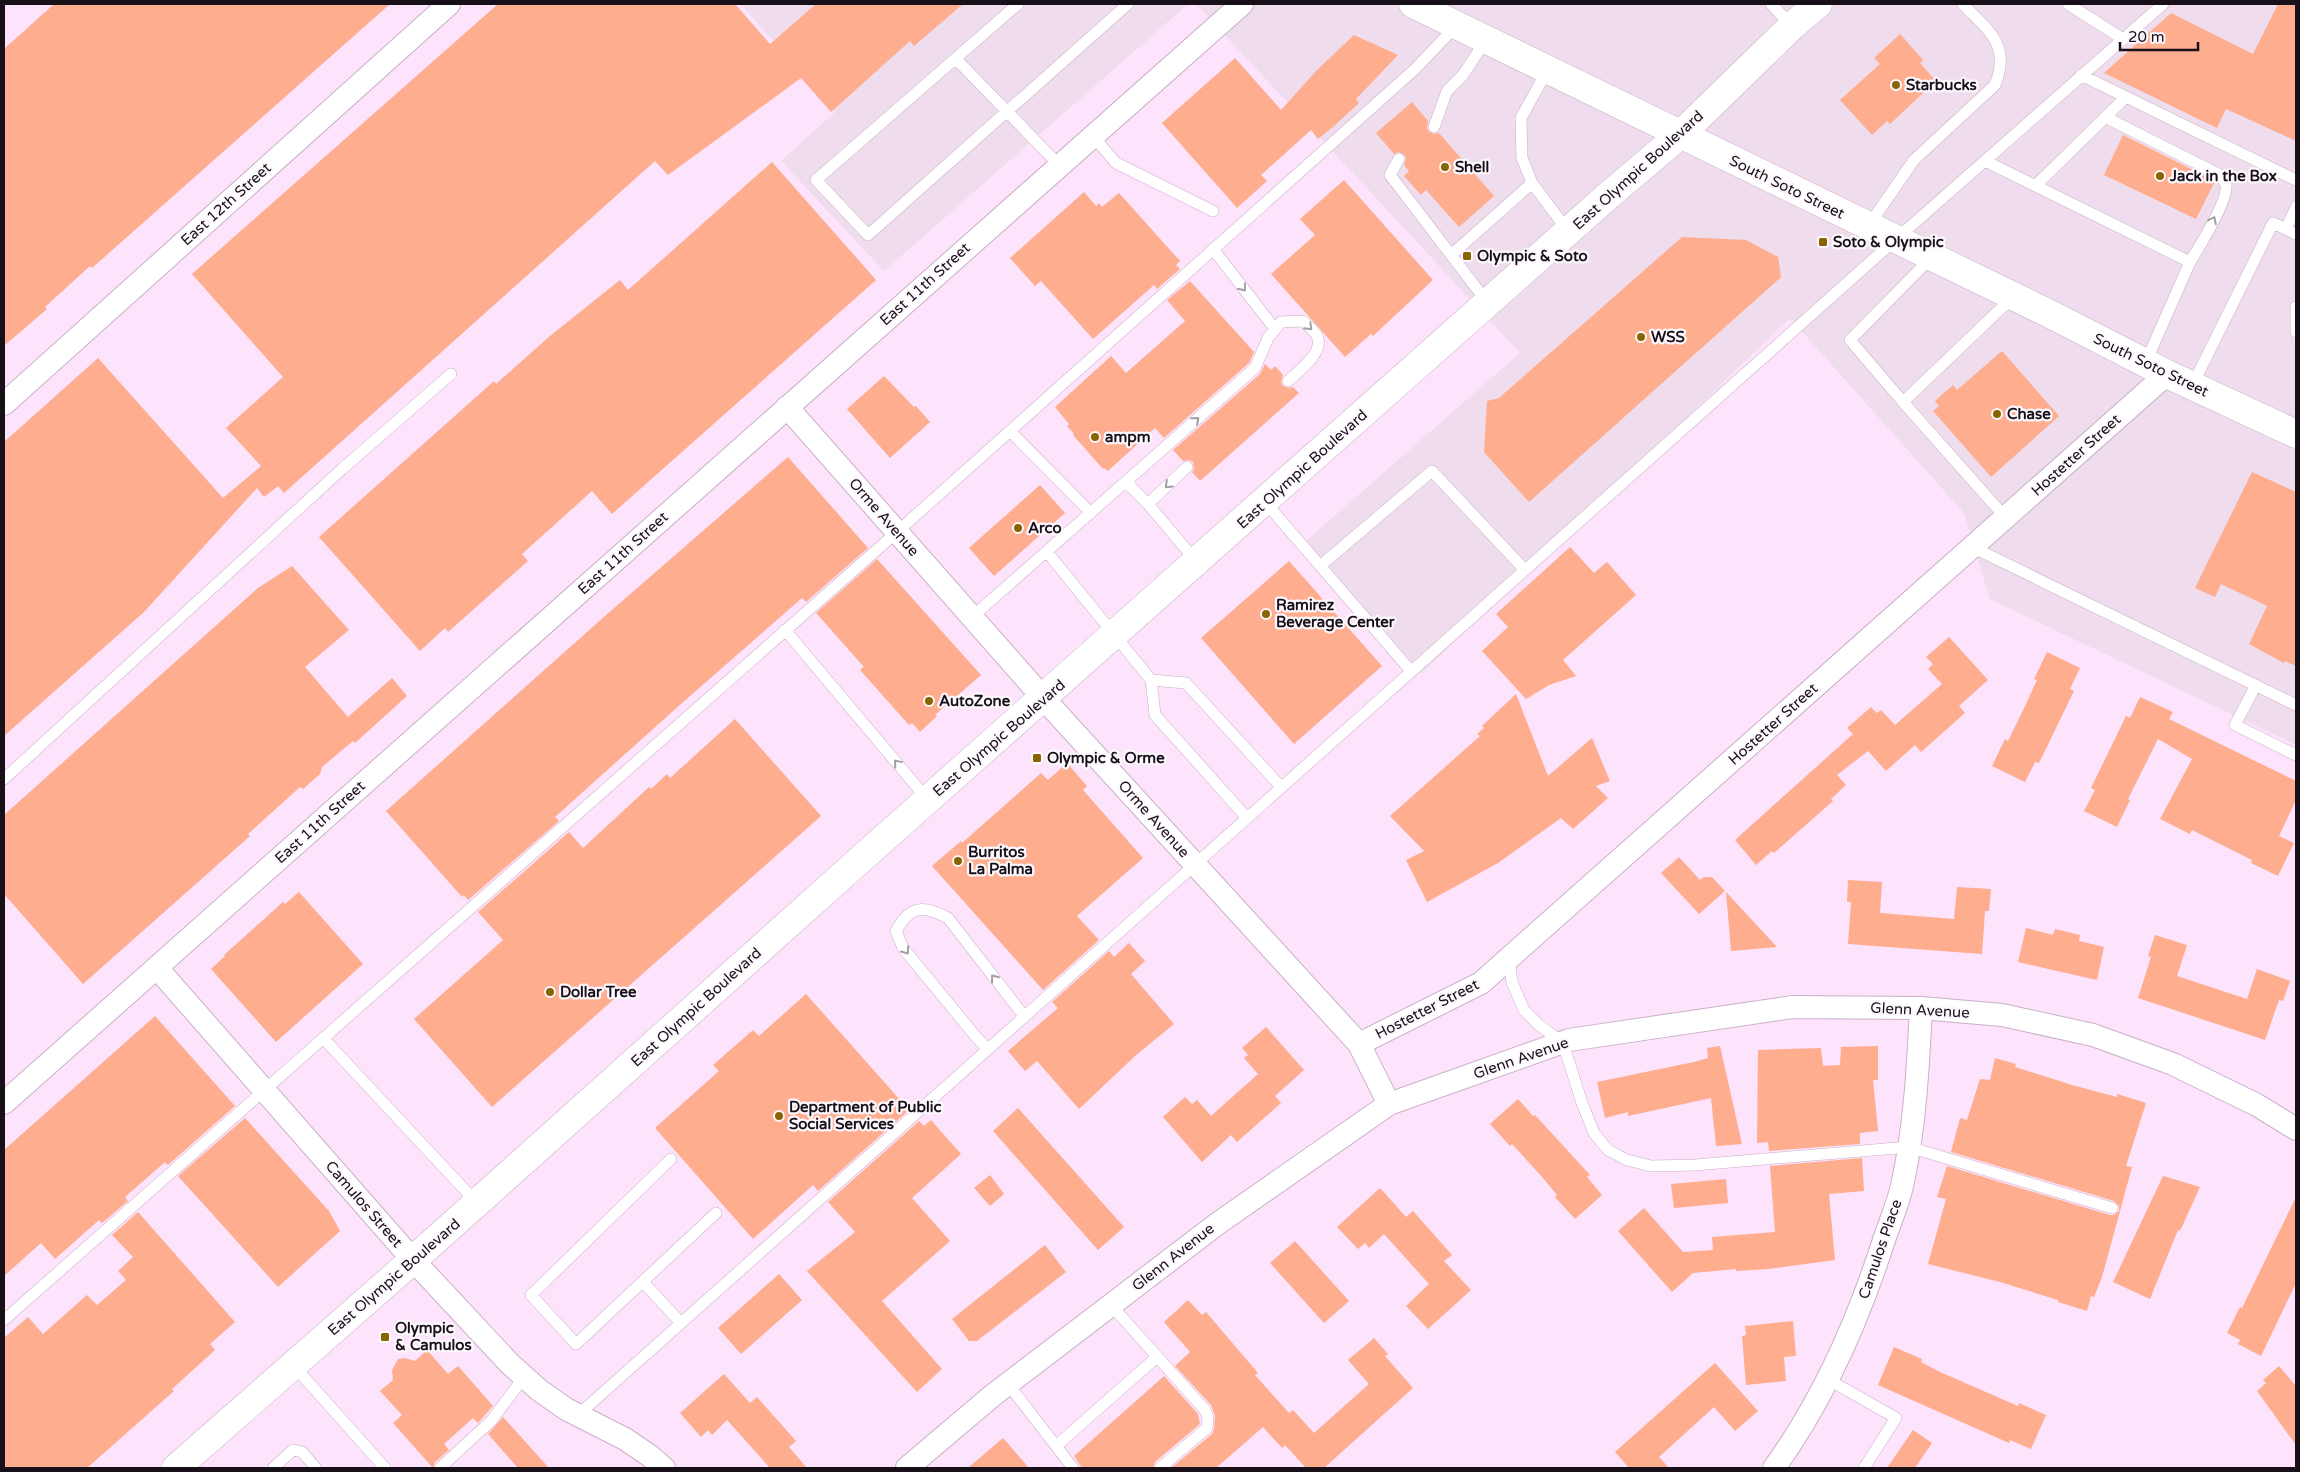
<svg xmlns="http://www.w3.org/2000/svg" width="2300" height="1472" viewBox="0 0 2300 1472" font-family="'Varela Round',sans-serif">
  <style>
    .commercial { fill: #efdcec }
    .building { fill: #fead8e }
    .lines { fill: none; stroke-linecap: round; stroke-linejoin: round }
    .lane-casing { stroke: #c9b0c8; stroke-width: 12 }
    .street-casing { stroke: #c9b0c8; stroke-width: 24 }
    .secondary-casing { stroke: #c9b0c8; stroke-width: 29 }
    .primary-casing { stroke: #c9b0c8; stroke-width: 29 }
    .lane { stroke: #fff; stroke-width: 11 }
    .street { stroke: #fff; stroke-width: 22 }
    .secondary { stroke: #fff; stroke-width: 28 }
    .primary { stroke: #fff; stroke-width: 28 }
    .oneway { stroke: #a39fa3 }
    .poi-dot { fill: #886501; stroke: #fdf8fd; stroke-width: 2 }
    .labels { text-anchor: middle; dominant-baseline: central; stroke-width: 4.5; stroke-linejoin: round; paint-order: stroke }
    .poi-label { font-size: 15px; font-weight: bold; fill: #181018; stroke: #fdf8fd; text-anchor: start }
    .street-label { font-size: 15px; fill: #181018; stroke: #fdf8fd }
  </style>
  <rect width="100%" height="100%" fill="#fde3fc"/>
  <path class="commercial" d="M 741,4 L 1188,4 L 884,271 L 781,161 L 835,112 Z
    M 1196,4 L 2296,4 L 2296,745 L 1990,599 L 1964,513 L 1790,318 L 1422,673 L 1306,541 L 1520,353 Z"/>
  <path class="building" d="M 54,4 L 390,4 L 92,268 L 90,266 L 45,307 L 47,309 L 4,346 L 4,49 Z
    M 498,4 L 735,4 L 770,44 L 816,4 L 963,4 L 914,46 L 910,41 L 831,112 L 801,78 L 668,175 L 655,161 L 284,493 L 278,486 L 264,497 L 257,488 L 144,612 L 4,736 L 4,442 L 98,358 L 223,498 L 261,466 L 226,428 L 283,377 L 192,274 Z
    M 2278,4 L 2296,4 L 2296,141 L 2226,109 L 2217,128 L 2104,73 L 2171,13 L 2253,54 Z
    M 1900,34 L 1923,60 L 1920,63 L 1936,81 L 1890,124 L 1887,121 L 1872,135 L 1840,100 L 1880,64 L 1874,58 Z
    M 1354,35 L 1398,55 L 1356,99 L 1359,103 L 1334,126 L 1318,139 L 1311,130 L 1261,175 L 1267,181 L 1237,208 L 1162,123 L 1235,58 L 1281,110 L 1317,70 Z
    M 1412,102 L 1428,121 L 1427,128 L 1429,132 L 1435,134 L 1439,133 L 1494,196 L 1459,227 L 1426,190 L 1421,195 L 1404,176 L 1409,171 L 1404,165 L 1406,159 L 1405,155 L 1399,152 L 1394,154 L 1376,133 Z
    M 2123,135 L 2215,181 L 2196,219 L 2104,175 Z
    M 772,162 L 876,280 L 612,514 L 592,491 L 522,554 L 528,561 L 448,632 L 445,628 L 420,651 L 319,537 L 494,381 L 496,384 L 550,336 L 620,280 L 628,290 Z
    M 1344,180 L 1433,280 L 1373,336 L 1371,334 L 1345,357 L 1271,274 L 1315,235 L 1300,219 Z
    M 1084,192 L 1096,206 L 1099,203 L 1102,207 L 1119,193 L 1180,261 L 1176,265 L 1180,269 L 1157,289 L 1154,285 L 1093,339 L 1041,281 L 1035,286 L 1010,258 Z
    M 1682,237 L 1746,240 L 1778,257 L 1781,277 L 1529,502 L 1484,452 L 1487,401 L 1499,398 Z
    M 1190,281 L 1254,352 L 1249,363 L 1164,438 L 1155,428 L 1108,471 L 1104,468 L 1103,469 L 1073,435 L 1074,434 L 1067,426 L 1069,424 L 1055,407 L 1111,356 L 1126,373 L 1185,321 L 1167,300 Z
    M 2002,351 L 2059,416 L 1991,477 L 1933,411 L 1939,406 L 1935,401 L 1953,385 L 1957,390 Z
    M 1265,364 L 1271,370 L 1275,366 L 1283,375 L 1281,382 L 1283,386 L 1289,388 L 1293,387 L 1299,393 L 1200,481 L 1192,472 L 1194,469 L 1193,462 L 1189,460 L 1183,461 L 1173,450 L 1260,374 Z
    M 884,376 L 914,407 L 916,406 L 930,422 L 890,458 L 847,409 Z
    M 788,457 L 868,548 L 806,602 L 802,598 L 682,703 L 555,817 L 559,821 L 468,900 L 464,895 L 462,897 L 386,811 L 605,616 Z
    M 2252,472 L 2296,492 L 2296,666 L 2285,661 L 2284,663 L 2249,644 L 2267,606 L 2221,584 L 2215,597 L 2195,588 Z
    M 1040,485 L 1065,513 L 994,576 L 969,548 Z
    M 1570,547 L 1594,573 L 1607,562 L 1636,595 L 1563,660 L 1576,676 L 1549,685 L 1526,699 L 1482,651 L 1508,627 L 1496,614 Z
    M 877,559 L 981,675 L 935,715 L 937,716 L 920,732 L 912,723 L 909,725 L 860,670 L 864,667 L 816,613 Z
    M 1289,561 L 1382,666 L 1294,744 L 1201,638 Z
    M 292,566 L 349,630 L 305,667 L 348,717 L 392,678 L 407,696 L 355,743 L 353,741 L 322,767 L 320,774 L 303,789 L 300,787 L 248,834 L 250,836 L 83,984 L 4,894 L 4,815 L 258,588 Z
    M 1949,637 L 1988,680 L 1959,706 L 1965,713 L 1921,752 L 1915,745 L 1886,771 L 1868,751 L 1837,775 L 1846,785 L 1831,799 L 1833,801 L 1774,853 L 1772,851 L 1756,865 L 1735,840 L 1853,734 L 1847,728 L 1871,707 L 1877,713 L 1881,710 L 1895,725 L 1942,684 L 1928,669 L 1933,664 L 1926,657 Z
    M 2047,652 L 2080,668 L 2070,689 L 2074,691 L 2039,763 L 2035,762 L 2025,782 L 1992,766 L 2005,739 L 2008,741 L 2026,704 L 2037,680 L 2034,679 Z
    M 1516,694 L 1548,776 L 1592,738 L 1610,781 L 1596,786 L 1608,798 L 1573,829 L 1561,818 L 1498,863 L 1427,902 L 1406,860 L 1424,851 L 1390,816 L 1480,736 L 1477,734 L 1484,728 L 1482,726 Z
    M 2140,697 L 2173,712 L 2169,719 L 2296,781 L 2296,800 L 2279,836 L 2294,843 L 2278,876 L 2251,863 L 2252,860 L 2192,830 L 2190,834 L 2160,819 L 2192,759 L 2158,739 L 2128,799 L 2130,800 L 2117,827 L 2084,811 L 2095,790 L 2091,788 L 2126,716 L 2130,718 Z
    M 735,719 L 821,816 L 492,1107 L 414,1019 L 503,940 L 478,912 L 569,832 L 583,848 L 649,787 L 651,789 L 667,774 L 670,778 Z
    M 1067,763 L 1087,786 L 1083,790 L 1143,858 L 1077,916 L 1099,940 L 1043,990 L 932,866 L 961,841 L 962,843 L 1041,773 L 1048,780 Z
    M 1679,857 L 1700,880 L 1704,877 L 1712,877 L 1725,891 L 1699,914 L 1661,873 Z
    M 1848,880 L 1882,882 L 1880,913 L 1954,919 L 1957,887 L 1991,889 L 1989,911 L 1985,911 L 1982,954 L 1848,944 L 1851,902 L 1847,902 Z
    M 299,892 L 363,964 L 276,1042 L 211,969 L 225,956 L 224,955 L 283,902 L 285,904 Z
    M 1726,892 L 1777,947 L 1731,951 Z
    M 2026,928 L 2053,935 L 2055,929 L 2080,935 L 2079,941 L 2104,947 L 2097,980 L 2018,962 Z
    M 2155,935 L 2187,945 L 2177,976 L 2247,999 L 2257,969 L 2290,981 L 2283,1001 L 2279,1000 L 2265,1040 L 2138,998 L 2151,957 L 2148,956 Z
    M 1129,943 L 1145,961 L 1131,974 L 1174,1024 L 1135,1056 L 1079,1109 L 1037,1061 L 1025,1071 L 1008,1051 L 1058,1008 L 1052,1002 L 1109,951 L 1114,957 Z
    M 806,994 L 909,1110 L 818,1191 L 813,1185 L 753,1239 L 655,1128 L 719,1071 L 713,1065 L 753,1030 L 759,1036 Z
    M 155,1016 L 235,1106 L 168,1165 L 165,1162 L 125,1197 L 128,1201 L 102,1223 L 99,1220 L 55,1259 L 41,1243 L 4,1276 L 4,1150 Z
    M 1266,1027 L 1304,1070 L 1275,1096 L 1281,1103 L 1237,1142 L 1231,1135 L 1202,1162 L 1163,1117 L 1185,1097 L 1192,1104 L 1197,1100 L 1211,1116 L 1258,1074 L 1244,1058 L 1248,1055 L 1242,1048 Z
    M 1720,1046 L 1742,1144 L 1716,1146 L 1711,1098 L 1628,1116 L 1628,1112 L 1605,1118 L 1597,1082 L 1694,1062 L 1708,1058 L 1707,1048 Z
    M 1878,1046 L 1878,1080 L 1873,1080 L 1878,1131 L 1860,1133 L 1860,1144 L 1769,1151 L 1768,1142 L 1757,1143 L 1758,1050 L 1821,1048 L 1823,1066 L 1840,1065 L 1841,1047 Z
    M 1995,1058 L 2016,1064 L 2015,1067 L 2072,1085 L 2117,1097 L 2117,1094 L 2146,1103 L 2126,1166 L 2132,1167 L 2102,1277 L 2094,1297 L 2091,1296 L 2087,1311 L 2058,1302 L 2058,1300 L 2000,1282 L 1928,1264 L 1946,1199 L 1937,1197 L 1947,1166 L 2110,1215 L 2114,1215 L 2119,1211 L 2119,1206 L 2114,1201 L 1951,1152 L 1960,1118 L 1967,1120 L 1980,1079 L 1990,1080 Z
    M 1518,1099 L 1533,1116 L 1535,1115 L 1590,1175 L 1587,1177 L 1602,1195 L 1575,1219 L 1555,1197 L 1557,1195 L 1543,1178 L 1512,1144 L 1510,1146 L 1490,1124 Z
    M 1018,1108 L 1124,1227 L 1098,1250 L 993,1131 Z
    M 245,1118 L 329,1211 L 340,1231 L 278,1287 L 178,1176 Z
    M 931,1120 L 961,1154 L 912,1198 L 950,1241 L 882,1301 L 942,1369 L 917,1392 L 807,1271 L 855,1232 L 828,1202 L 919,1121 L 924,1126 Z
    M 1862,1158 L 1864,1191 L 1829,1194 L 1835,1260 L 1768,1269 L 1736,1271 L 1736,1269 L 1693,1273 L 1672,1292 L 1618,1231 L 1644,1208 L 1683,1252 L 1713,1250 L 1712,1237 L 1775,1232 L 1770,1166 Z
    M 990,1175 L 1004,1194 L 990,1206 L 974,1188 Z
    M 2163,1176 L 2200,1187 L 2180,1231 L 2178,1230 L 2150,1299 L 2113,1282 Z
    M 1726,1179 L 1728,1203 L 1674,1208 L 1671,1184 Z
    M 1380,1188 L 1406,1217 L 1413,1211 L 1452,1255 L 1444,1261 L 1471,1290 L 1428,1329 L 1406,1306 L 1429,1284 L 1384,1234 L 1369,1248 L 1365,1243 L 1358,1249 L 1337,1227 Z
    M 2296,1197 L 2296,1283 L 2261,1356 L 2238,1344 L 2240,1340 L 2227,1333 L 2240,1307 L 2242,1308 Z
    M 138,1212 L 235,1322 L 210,1344 L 215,1350 L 172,1389 L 174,1391 L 87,1468 L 4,1468 L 4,1338 L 28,1317 L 43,1334 L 87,1295 L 97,1305 L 126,1280 L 118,1271 L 133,1257 L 112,1235 Z
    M 1295,1241 L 1349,1301 L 1324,1323 L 1270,1263 Z
    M 1045,1245 L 1066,1272 L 977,1341 L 969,1341 L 952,1319 Z
    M 779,1274 L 802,1300 L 741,1354 L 718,1328 Z
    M 1188,1300 L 1202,1315 L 1206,1312 L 1258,1373 L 1255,1375 L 1289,1413 L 1293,1410 L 1314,1433 L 1369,1384 L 1348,1360 L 1374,1338 L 1388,1354 L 1385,1356 L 1413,1388 L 1324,1468 L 1306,1468 L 1285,1445 L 1282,1448 L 1263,1427 L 1216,1468 L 1171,1468 L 1212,1434 L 1214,1429 L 1215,1416 L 1211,1405 L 1175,1366 L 1190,1352 L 1164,1322 Z
    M 1793,1321 L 1796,1356 L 1784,1357 L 1786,1381 L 1746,1385 L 1742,1336 L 1746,1335 L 1745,1326 Z
    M 1894,1347 L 1922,1359 L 1921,1362 L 1940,1372 L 2018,1406 L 2019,1403 L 2046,1415 L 2031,1449 L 2010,1440 L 2009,1443 L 1878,1385 Z
    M 427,1350 L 448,1374 L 458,1366 L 493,1406 L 478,1423 L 473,1418 L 444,1444 L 449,1450 L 435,1462 L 433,1468 L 393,1423 L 402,1415 L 380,1391 L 393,1380 L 392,1370 L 398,1359 L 405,1358 L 415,1361 Z
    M 1715,1363 L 1758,1411 L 1735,1431 L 1714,1407 L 1659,1457 L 1669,1468 L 1629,1468 L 1615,1452 Z
    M 2279,1366 L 2296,1386 L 2296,1445 L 2257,1391 L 2266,1383 L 2263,1380 Z
    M 724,1374 L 750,1403 L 757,1397 L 796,1441 L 789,1447 L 807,1468 L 770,1468 L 727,1420 L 712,1435 L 708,1430 L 701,1437 L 680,1413 Z
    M 1164,1376 L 1198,1414 L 1200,1424 L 1155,1462 L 1153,1468 L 1082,1468 L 1074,1456 Z
    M 503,1417 L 549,1468 L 518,1468 L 488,1434 Z
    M 1913,1430 L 1932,1443 L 1915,1468 L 1887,1468 Z
    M 1003,1438 L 1029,1468 L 968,1468 Z"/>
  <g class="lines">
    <defs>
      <path id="lane" d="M 1018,4 L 816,180 L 868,235 L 1128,4
        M 1771,4 L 1792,26
        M 2068,4 L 2123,39
        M 956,59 L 1059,165
        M 1548,69 L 1521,118 L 1522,158 L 1532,183 L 1568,231
        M 2081,75 L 2296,180
        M 2105,117 L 2220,175 C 2222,178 2225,182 2226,185 C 2229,200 2198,249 2190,262
        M 1434,127 L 1447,91 L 1463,75 L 1486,40
        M 1093,136 L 1116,163 L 1213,211
        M 1399,159 L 1390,175 L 1487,302
        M 1985,161 L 2190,262 L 2145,364
        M 2035,186 L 2126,97
        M 1869,225 L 1914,160 L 1995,85 C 2011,44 1989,32 1963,4
        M 2286,229 L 2296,207
        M 1213,249 L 1275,329
        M 1451,255 L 1532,183
        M 2296,307 L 2296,332
        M 2192,386 L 2273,223 L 2296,234
        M 1903,402 L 1850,340 L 1932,257
        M 1010,431 L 1091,513
        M 1126,482 L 1148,504 L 1196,561
        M 1265,502 L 1411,671
        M 1148,504 L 1187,467
        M 2005,517 L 1903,402 L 2013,297
        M 1972,547 L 2296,705
        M 1047,552 L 1151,680 L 1155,715 L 1247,818
        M 1320,566 L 1432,471 L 1525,570
        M 972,617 L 1255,368 L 1268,338 L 1281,322 L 1303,321 C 1307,325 1314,330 1317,336 C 1325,352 1298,372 1288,381
        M 785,630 L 928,800
        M 1151,680 L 1186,683 L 1281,787
        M 2256,685 L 2235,725 L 2296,755
        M 4,779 L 342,469 L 451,374
        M 1509,958 L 1512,982 L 1524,1010 L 1539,1025 L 1563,1043 L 1582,1103 L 1594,1133 L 1608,1150 L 1627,1160 L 1651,1166 L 1695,1165 L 1909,1147 L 2112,1208
        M 323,1038 L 477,1203
        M 988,1049 L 977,1038 L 903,948 L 896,931 C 910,905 924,905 948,918 L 1024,1016
        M 671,1159 L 531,1295 L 576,1344 L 716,1213
        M 644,1283 L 681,1323
        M 1111,1305 L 1205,1410 L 1208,1418 L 1207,1428 L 1160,1468
        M 4,1320 L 897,532 L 1415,69 L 1457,25
        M 293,1365 L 385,1468
        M 1829,1380 L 1896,1418 L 1864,1468
        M 1008,1384 L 1073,1468
        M 578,1415 L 1895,240 L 2163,4
        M 1056,1446 L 1157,1357
        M 273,1468 L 293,1450 L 302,1452 L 316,1468
        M 440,1468 L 491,1421 L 524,1377"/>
      <path id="street" d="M 4,404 L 449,4
        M 787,407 L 1044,699 L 1359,1044 L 1389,1104
        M 157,968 L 413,1260 L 510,1364 L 539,1390 L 566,1409 L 625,1439 L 650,1456 L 664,1468
        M 1359,1044 L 1481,983 L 2167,374
        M 4,1103 L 1242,4
        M 907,1468 L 992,1396 L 1217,1224 L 1389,1104 L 1569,1040 L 1792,1007 L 1921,1008 L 2002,1015 L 2093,1035 L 2173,1064 L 2257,1105 L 2296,1129
        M 1774,1468 C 1824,1399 1858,1321 1884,1240 C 1890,1222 1898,1204 1902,1186 C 1915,1127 1918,1068 1921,1008"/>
      <path id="secondary" d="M 176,1468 L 413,1260 L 871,850 L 1609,195 L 1681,134 L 1792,26 L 1818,4"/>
      <path id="primary" d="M 1413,4 L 2054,316 L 2167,374 L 2296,434"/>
    </defs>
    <use href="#lane" class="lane-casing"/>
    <use href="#street" class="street-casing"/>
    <use href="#secondary" class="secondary-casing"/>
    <use href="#primary" class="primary-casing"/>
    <use href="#lane" class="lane"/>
    <use href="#street" class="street"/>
    <use href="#secondary" class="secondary"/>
    <use href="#primary" class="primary"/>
  </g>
  <defs><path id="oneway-chevron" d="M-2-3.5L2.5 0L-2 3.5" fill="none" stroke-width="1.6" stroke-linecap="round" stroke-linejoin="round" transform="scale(1.25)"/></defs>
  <g class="oneway">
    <use href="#oneway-chevron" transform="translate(2213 220) rotate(-64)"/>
    <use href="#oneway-chevron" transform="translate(1243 288) rotate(52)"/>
    <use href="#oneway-chevron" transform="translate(1309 327) rotate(45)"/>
    <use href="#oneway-chevron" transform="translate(1196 420) rotate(-41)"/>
    <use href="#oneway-chevron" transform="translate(1168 485) rotate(137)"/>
    <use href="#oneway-chevron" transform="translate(897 763) rotate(-130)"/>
    <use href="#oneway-chevron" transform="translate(906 951) rotate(55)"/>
    <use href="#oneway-chevron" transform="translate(994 978) rotate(-128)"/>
  </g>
  <g class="poi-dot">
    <circle cx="1896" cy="85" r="5"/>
    <circle cx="1445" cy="167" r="5"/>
    <circle cx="2160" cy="176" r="5"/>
    <rect x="1818" y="237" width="10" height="10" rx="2.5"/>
    <rect x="1462" y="251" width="10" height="10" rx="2.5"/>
    <circle cx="1641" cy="337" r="5"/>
    <circle cx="1997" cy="414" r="5"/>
    <circle cx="1095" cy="437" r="5"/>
    <circle cx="1018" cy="528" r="5"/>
    <circle cx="1266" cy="614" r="5"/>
    <circle cx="929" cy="701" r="5"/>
    <rect x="1032" y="753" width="10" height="10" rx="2.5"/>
    <circle cx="958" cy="861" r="5"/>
    <circle cx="550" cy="992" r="5"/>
    <circle cx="779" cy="1116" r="5"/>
    <rect x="380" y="1332" width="10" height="10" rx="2.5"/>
  </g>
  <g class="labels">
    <g class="poi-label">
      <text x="1906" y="85">Starbucks</text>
      <text x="1455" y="167">Shell</text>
      <text x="2170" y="176">Jack in the Box</text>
      <text x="1833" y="242">Soto &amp; Olympic</text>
      <text x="1477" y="256">Olympic &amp; Soto</text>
      <text x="1651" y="337">WSS</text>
      <text x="2007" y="414">Chase</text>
      <text x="1105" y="437">ampm</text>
      <text x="1028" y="528">Arco</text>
      <text x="1276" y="605">Ramirez<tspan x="1276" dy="17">Beverage Center</tspan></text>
      <text x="939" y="701">AutoZone</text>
      <text x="1047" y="758">Olympic &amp; Orme</text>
      <text x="968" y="852">Burritos<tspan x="968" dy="17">La Palma</tspan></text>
      <text x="560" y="992">Dollar Tree</text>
      <text x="789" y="1107">Department of Public<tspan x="789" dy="17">Social Services</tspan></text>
      <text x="395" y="1328">Olympic<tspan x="395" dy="17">&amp; Camulos</tspan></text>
    </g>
    <g class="street-label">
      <text transform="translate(1638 170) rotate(-42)">East Olympic Boulevard</text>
      <text transform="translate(1787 187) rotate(26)">South Soto Street</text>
      <text transform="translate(226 204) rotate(-42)">East 12th Street</text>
      <text transform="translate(925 284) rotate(-42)">East 11th Street</text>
      <text transform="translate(2151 365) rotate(26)">South Soto Street</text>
      <text transform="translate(2076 455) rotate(-42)">Hostetter Street</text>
      <text transform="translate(1302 469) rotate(-42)">East Olympic Boulevard</text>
      <text transform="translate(884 517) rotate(49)">Orme Avenue</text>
      <text transform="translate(623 553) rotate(-42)">East 11th Street</text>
      <text transform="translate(1773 724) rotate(-42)">Hostetter Street</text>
      <text transform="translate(999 738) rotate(-41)">East Olympic Boulevard</text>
      <text transform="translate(1154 819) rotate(48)">Orme Avenue</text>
      <text transform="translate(320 822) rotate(-42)">East 11th Street</text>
      <text transform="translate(696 1007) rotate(-42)">East Olympic Boulevard</text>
      <text transform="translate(1427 1009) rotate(-27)">Hostetter Street</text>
      <text transform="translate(1920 1010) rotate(3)">Glenn Avenue</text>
      <text transform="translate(1521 1058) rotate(-19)">Glenn Avenue</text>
      <text transform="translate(364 1204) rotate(49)">Camulos Street</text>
      <text transform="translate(1880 1249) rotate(-71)">Camulos Place</text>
      <text transform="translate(1173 1257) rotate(-38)">Glenn Avenue</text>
      <text transform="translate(394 1277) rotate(-41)">East Olympic Boulevard</text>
    </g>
  </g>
  <rect width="2300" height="1472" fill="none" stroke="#181018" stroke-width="10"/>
  <path d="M2120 42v8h78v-8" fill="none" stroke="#181018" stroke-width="2.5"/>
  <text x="2128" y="42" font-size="15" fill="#181018" stroke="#fdf8fd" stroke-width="4" paint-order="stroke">20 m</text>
</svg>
